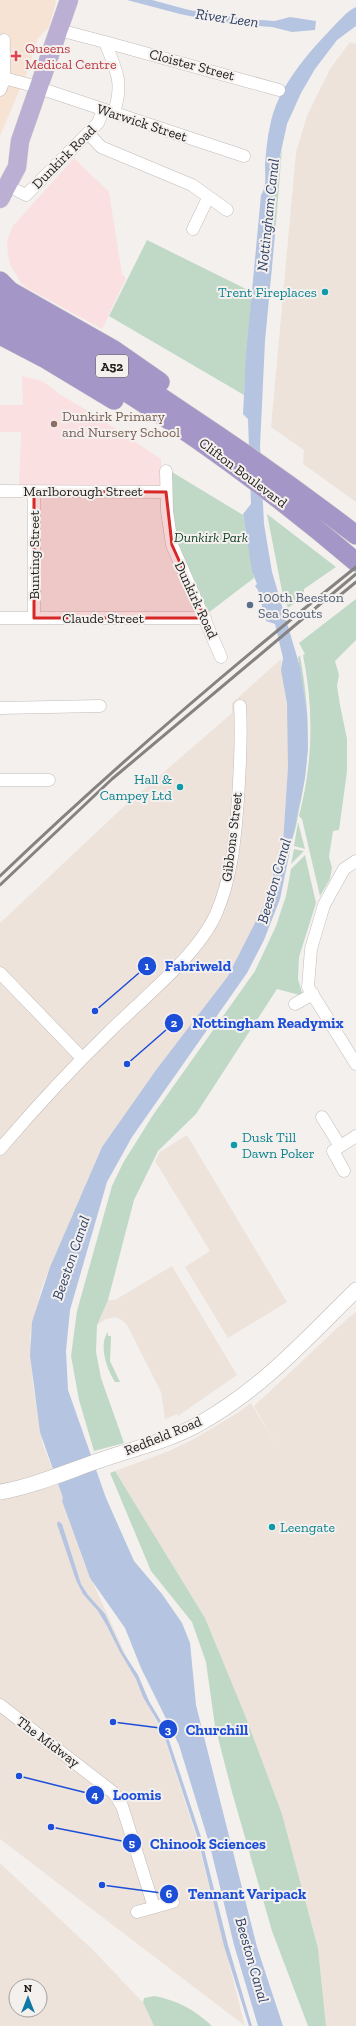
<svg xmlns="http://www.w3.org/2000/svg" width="356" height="2026" viewBox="0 0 356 2026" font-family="'Zilla Slab',serif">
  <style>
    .built { fill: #ede3db; fill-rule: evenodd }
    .education { fill: #fbe0e2 }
    .medical { fill: #f7e3d3 }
    .green { fill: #bfd9c6 }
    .water { fill: #b5c4e0 }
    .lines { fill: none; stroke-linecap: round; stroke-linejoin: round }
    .minor-casing { stroke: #c0bcba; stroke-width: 13 }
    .tertiary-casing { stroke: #c0bcba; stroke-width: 16 }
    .primary-casing { stroke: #cfcece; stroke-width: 19 }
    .trunk-casing { stroke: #cfcece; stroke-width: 20 }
    .minor { stroke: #fff; stroke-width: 12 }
    .tertiary { stroke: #fff; stroke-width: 15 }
    .primary { stroke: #bbb0d4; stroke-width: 18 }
    .trunk { stroke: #a496c6; stroke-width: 19 }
    .rail { stroke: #858381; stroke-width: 3 }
    .marked { fill: #d62828; fill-opacity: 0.2; stroke: #d62828; stroke-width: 3; stroke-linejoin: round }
    .health-dot { fill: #e0444e; stroke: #f4f0ee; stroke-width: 1.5 }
    .culture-dot { fill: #0f9aa8; stroke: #f4f0ee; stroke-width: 1.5 }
    .education-dot { fill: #8d6e63; stroke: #f4f0ee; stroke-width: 1.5 }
    .service-dot { fill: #5c6f8a; stroke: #f4f0ee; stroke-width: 1.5 }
    .labels { text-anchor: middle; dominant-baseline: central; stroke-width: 4; stroke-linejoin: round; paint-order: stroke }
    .shield { fill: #f4f0ee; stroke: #62605e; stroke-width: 1 }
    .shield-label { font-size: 13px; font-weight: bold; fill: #232221 }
    .health-label { font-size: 14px; fill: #be3a42; stroke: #f4f0ee; text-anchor: start }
    .street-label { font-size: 14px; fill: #232221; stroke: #f4f0ee }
    .culture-label { font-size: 14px; fill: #0d838f; stroke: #f4f0ee; text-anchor: end }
    .education-label { font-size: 14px; fill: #785e54; stroke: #f4f0ee; text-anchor: start }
    .park-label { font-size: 14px; font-style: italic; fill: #104226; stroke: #f4f0ee }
    .service-label { font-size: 14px; fill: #4e5e75; stroke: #f4f0ee; text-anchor: start }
    .water-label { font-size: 15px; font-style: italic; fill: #2d4168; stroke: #f4f0ee }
    .leader { fill: none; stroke: #1d4ed8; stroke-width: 1.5 }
    .callout-dot { fill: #1d4ed8; stroke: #f4f0ee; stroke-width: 1.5 }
    .mark-label { font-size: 12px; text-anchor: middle; font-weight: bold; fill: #fff }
    .callout-label { font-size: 15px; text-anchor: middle; font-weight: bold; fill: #1d4ed8; stroke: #f4f0ee; stroke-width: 4; stroke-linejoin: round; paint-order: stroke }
  </style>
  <rect width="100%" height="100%" fill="#f4f0ee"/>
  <path class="built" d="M 350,42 L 356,44 L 356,502 L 303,464 L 304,450 L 271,427 L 296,152 L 307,116 L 319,91 L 330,69 Z
    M 281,659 L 288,719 L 288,767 L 283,843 L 264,905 L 228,976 L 156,1070 L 102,1147 L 50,1267 L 41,1290 L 30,1336 L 33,1385 L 43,1445 L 60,1489 L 63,1498 L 62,1501 L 84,1563 L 153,1715 L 162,1730 L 197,1839 L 245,2026 L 0,1839 L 0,923 L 120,810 L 232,713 L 232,703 Z
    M 187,1135 L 287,1302 L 228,1338 L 185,1267 L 210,1251 L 155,1161 L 160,1152 Z
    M 172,1266 L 237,1375 L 178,1416 L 177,1414 L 165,1419 L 161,1392 L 127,1325 L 123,1321 L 116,1317 L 106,1319 L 97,1325 L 108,1300 L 115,1300 Z
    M 356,1312 L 356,2026 L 326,2026 L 318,1948 L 282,1814 L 245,1715 L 205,1618 L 115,1471 L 169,1451 L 194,1439 L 239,1412 L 251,1403 L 279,1450 L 254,1406 L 347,1319 Z
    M 0,1863 L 95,1952 L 165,2026 L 0,2026 ZM 16,1986 L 40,1986 L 40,2010 L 16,2010 Z"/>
  <path class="education" d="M 74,158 L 109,192 L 122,274 L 126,278 L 102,329 L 27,288 L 21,283 L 10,264 L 8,255 L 7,241 L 13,226 Z
    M 22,376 L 42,381 L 56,391 L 56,392 L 95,415 L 161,459 L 161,488 L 19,485 L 21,432 L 0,432 L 0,405 L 23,405 Z"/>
  <path class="medical" d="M 0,0 L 55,0 L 56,2 L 49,27 L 38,38 L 27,72 L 0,136 Z"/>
  <path class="green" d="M 282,149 L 275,235 L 273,188 Z
    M 147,240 L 252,292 L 244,395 L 109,316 Z
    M 172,472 L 243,515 L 254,578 L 208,613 L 176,540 L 173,514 Z
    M 267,514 L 336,567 L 304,589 L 304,596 L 288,608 L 282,591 Z
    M 356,599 L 356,640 L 335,661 L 339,675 L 337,686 L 340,705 L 347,739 L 347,771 L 339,830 L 333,831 L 329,857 L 332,868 L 330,879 L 320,896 L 302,819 L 299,816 C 313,762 314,710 303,655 L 305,654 L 299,643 Z
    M 300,656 C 310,711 311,756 299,810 C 297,819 296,833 291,840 L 299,807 L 307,712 L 298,657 Z
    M 298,822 L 305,849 L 294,846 Z
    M 294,849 L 304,851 L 291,864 Z
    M 305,855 L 316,903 L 299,957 L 298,979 L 303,996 L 277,989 L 196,1114 L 158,1151 L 134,1200 L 108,1300 L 97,1325 L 96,1352 L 101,1378 L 124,1443 L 94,1451 L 79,1400 L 71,1356 L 77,1311 L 112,1186 L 123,1163 L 153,1115 L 255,971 L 276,926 L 286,896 L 291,869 Z
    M 108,1332 L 108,1336 L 111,1336 L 110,1361 L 120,1382 L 115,1382 C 107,1370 98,1345 108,1332 Z
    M 115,1471 L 205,1618 L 245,1715 L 282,1814 L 318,1948 L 326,2026 L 308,2026 L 272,1931 L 232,1792 L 215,1726 L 206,1662 L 192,1622 L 151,1571 L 110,1473 Z
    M 154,1996 C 177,2000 195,2010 212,2026 L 154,2026 L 143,2002 L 144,1998 Z"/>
  <path class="water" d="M 127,0 L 152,0 L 189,10 L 246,19 L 275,21 L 290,17 L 316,21 L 315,30 L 292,32 L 272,27 L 242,25 L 210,20 L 180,14 Z
    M 356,7 L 356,26 L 337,40 L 315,69 L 301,93 L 287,124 L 273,188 L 275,235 L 265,341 L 260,446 L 264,524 L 272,572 L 300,667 L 307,712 L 308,749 L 305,778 L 280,899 L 264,940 L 247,973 L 132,1137 L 107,1182 L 70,1310 L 66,1351 L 68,1390 L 106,1498 L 134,1561 L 162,1594 L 182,1623 L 190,1643 L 196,1705 L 257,1947 L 283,2026 L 258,2026 L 234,1945 L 210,1846 L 179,1745 L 141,1668 L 125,1628 L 90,1578 L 62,1501 L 63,1498 L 40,1432 L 30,1355 L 32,1322 L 50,1267 L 102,1147 L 156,1070 L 228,976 L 264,905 L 283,843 L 288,767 L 287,704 L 281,670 L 283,658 L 275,624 L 266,621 L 258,590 L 255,586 L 257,584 L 252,571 L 243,514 L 251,504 L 248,419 L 243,414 L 246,355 L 261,195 C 267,186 265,176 265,165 C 266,152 267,139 270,126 C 277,88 307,54 333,27 C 340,20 347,11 356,7 Z
    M 58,1521 L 62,1524 L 81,1584 L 88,1595 L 105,1614 L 123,1652 L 138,1675 L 149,1701 L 165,1728 L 201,1837 L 228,1945 L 252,2026 L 249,2026 L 224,1946 L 198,1839 L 162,1729 L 143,1697 L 136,1679 L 120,1652 L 107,1626 L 98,1611 L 83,1594 L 76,1580 L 57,1524 Z"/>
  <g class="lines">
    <defs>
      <path id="minor" d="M 59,30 L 105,42 C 116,70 124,82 114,112
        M 105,42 L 279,90
        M 4,78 L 30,85 L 244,156
        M 0,90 C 7,78 3,55 4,40
        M 88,133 L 101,147 L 192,185 L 227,210
        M 18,191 L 26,195 L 98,123 L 103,110
        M 193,229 L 208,198
        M 166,471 L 167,511 L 172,545 L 221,657
        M 0,491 L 166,492
        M 0,618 L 205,618
        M 34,618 L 34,491
        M 0,708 L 100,706
        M 0,780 L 49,780
        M 356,861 L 344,869 L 324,905 L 311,949 L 308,987 L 356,1064
        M 0,973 L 82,1058
        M 295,1004 L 313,994
        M 322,1117 L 340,1146
        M 0,1149 C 35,1108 71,1069 109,1032 C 142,999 197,956 216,914 C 232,877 235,839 238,799 C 240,768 242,737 240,706
        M 344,1171 L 333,1151 L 356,1136
        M 0,1705 L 114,1793 L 122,1806 L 154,1907
        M 137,1912 L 173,1902"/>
      <path id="tertiary" d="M 0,1492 C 34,1486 66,1472 98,1461 C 131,1449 166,1442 197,1425 C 262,1389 304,1341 356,1290"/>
      <path id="primary" d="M 0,199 L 17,167 L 20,141 L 69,0"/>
      <path id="trunk" d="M 0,281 L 10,291 L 114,350 L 160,382
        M 0,303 C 64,334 124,372 183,412 C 242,451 300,492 356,535
        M 0,319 C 127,386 247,469 356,562
        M 0,335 L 46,359 L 114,400"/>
    </defs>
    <use href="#minor" class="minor-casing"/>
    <use href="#tertiary" class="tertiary-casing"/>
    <use href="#primary" class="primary-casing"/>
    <use href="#trunk" class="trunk-casing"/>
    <use href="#minor" class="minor"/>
    <use href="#tertiary" class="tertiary"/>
    <use href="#primary" class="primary"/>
    <use href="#trunk" class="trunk"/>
    <path class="rail" d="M 333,601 L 356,582
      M 0,876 C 114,767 233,665 356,567
      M 0,885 L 112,779 L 356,574"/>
  </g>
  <path class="marked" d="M 34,491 L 166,492 L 172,545 L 205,618 L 34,618 Z"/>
  <path class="health-dot" d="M14 50h4v4h4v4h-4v4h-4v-4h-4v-4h4z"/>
  <g class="culture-dot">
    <circle cx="325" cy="292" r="4"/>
    <circle cx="180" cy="787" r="4"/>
    <circle cx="234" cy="1145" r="4"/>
    <circle cx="272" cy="1527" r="4"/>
  </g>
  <circle class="education-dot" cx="54" cy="424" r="4"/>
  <circle class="service-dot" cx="250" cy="605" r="4"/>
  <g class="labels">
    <rect class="shield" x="96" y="355" width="32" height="22" rx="3"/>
    <g class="shield-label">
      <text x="112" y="366">A52</text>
    </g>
    <g class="health-label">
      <text x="25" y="48">Queens<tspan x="25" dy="16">Medical Centre</tspan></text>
    </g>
    <g class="street-label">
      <text transform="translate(192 65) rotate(15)">Cloister Street</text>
      <text transform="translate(142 123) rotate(18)">Warwick Street</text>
      <text transform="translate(64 157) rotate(-45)">Dunkirk Road</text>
      <text transform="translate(243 473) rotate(37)">Clifton Boulevard</text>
      <text x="83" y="491">Marlborough Street</text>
      <text transform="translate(34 555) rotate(-90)">Bunting Street</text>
      <text transform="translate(196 600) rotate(65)">Dunkirk Road</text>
      <text x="103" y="618">Claude Street</text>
      <text transform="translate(232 837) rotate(-83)">Gibbons Street</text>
      <text transform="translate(163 1436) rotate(-22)">Redfield Road</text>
      <text transform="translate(48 1742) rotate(37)">The Midway</text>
    </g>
    <g class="culture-label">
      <text x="317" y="292">Trent Fireplaces</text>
      <text x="172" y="779">Hall &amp;<tspan x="172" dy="16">Campey Ltd</tspan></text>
      <text x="242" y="1137" text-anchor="start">Dusk Till<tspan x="242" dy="16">Dawn Poker</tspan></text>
      <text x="280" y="1527" text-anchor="start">Leengate</text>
    </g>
    <g class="education-label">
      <text x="62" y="416">Dunkirk Primary<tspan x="62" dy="16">and Nursery School</tspan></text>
    </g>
    <g class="park-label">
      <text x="211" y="537">Dunkirk Park</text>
    </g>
    <g class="service-label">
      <text x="258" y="597">100th Beeston<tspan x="258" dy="16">Sea Scouts</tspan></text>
    </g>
    <g class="water-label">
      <text transform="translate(227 18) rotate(8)">River Leen</text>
      <text transform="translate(268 215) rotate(-84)">Nottingham Canal</text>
      <text transform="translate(274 881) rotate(-74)">Beeston Canal</text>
      <text transform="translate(71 1258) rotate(-71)">Beeston Canal</text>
      <text transform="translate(252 1960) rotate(74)">Beeston Canal</text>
    </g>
  </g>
  <path class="leader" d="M95 1011L147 966M127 1064L174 1023M113 1722L168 1729M19 1776L95 1795M51 1827L132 1843M102 1885L169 1894"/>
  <g class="callout-dot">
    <circle cx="95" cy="1011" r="4"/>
    <circle cx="127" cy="1064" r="4"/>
    <circle cx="113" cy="1722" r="4"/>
    <circle cx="19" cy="1776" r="4"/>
    <circle cx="51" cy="1827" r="4"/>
    <circle cx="102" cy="1885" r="4"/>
    <circle cx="147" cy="966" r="10"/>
    <circle cx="174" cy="1023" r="10"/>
    <circle cx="168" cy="1729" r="10"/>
    <circle cx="95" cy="1795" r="10"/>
    <circle cx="132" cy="1843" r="10"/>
    <circle cx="169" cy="1894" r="10"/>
  </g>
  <g class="mark-label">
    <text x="147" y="970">1</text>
    <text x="174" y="1027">2</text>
    <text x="168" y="1734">3</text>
    <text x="95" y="1799">4</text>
    <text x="132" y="1847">5</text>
    <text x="169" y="1898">6</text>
  </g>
  <g class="callout-label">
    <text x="198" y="971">Fabriweld</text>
    <text x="268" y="1028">Nottingham Readymix</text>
    <text x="217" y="1735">Churchill</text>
    <text x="137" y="1800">Loomis</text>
    <text x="208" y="1849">Chinook Sciences</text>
    <text x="247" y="1899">Tennant Varipack</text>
  </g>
  <g transform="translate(28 1998)"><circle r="19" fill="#f4f0ee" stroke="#a09e9c"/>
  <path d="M0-3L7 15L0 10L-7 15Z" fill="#1078a3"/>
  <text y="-6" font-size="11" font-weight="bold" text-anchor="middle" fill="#232221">N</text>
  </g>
</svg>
